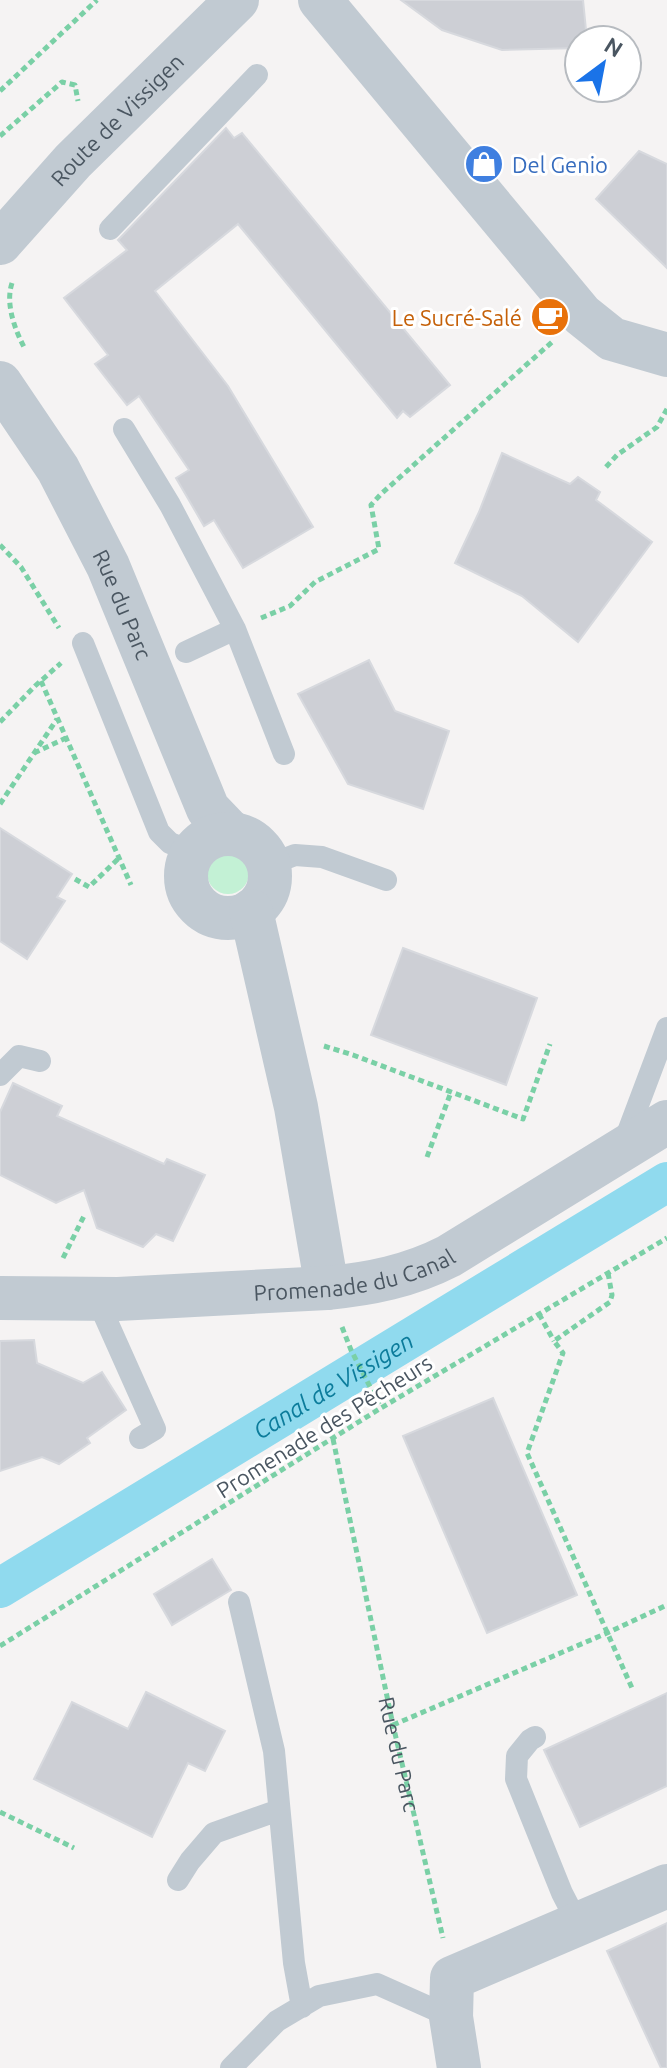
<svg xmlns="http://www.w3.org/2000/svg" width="667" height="2068" viewBox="0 0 667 2068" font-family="Ubuntu,sans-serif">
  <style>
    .green { fill: #c3f1d5 }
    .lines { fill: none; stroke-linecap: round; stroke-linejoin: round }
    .canal { stroke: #90daee; stroke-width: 40 }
    .building { fill: #cdcfd5; stroke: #d7d9de; stroke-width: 2 }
    .path { stroke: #7ad0a6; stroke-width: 5; stroke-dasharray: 6 4; stroke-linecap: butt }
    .service { stroke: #c1cad2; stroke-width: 22 }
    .minor { stroke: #c1cad2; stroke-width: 44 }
    .labels { text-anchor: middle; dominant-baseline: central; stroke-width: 6; stroke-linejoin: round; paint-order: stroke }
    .street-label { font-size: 22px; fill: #4a5661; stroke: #fff }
    .shop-label { font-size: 22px; fill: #366cbe; stroke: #fff; text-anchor: start }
    .food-label { font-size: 22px; fill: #c56008; stroke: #fff; text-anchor: end }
    .water-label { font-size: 24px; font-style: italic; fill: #0c7c9b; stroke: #fff }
  </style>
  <rect width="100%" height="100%" fill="#f5f3f3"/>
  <path class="green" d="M207 873a21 21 0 1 1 42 0a21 21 0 1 1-42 0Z"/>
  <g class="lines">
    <path class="canal" id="s1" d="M 0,1588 L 667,1182"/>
  </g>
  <path class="building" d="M 401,0 L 583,0 L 587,40 L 579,40 L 579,48 L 502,50 L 442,30 Z
    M 226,128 L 234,138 L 242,133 L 450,385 L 410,417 L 403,411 L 397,418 L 238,224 L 155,291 L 228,386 L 313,527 L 243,568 L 214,520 L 204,526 L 176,478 L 189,470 L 139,396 L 127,405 L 95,364 L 108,355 L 64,298 L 127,250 L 118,240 Z
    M 639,151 L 667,164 L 667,268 L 596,199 Z
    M 502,453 L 570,484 L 578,477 L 600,492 L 596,500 L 652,542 L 578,642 L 522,596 L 455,563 L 479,512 Z
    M 369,660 L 395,711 L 449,731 L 423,809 L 348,784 L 298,694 Z
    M 0,828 L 72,874 L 57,897 L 65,901 L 27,959 L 0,941 Z
    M 403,948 L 537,998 L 506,1085 L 371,1035 Z
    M 13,1083 L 62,1106 L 57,1116 L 164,1164 L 167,1159 L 205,1175 L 173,1241 L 156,1234 L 143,1247 L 97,1228 L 84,1190 L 56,1203 L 0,1175 L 0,1112 Z
    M 34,1340 L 37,1363 L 83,1383 L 102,1372 L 126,1410 L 87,1438 L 90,1443 L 59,1464 L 42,1457 L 0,1471 L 0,1341 Z
    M 493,1398 L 577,1595 L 487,1633 L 403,1436 Z
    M 212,1559 L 231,1590 L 172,1625 L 154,1594 Z
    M 146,1692 L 225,1731 L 205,1771 L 188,1763 L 152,1837 L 34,1779 L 72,1702 L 128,1729 Z
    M 667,1693 L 667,1786 L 580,1827 L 544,1750 Z
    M 667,1923 L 667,2068 L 661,2068 L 607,1951 Z"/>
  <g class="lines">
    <g class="path">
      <path d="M 0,91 L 97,0"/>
      <path d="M 0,136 L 62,82 L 75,85 L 78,101"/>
      <path d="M 12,283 C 5,304 15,330 25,349"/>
      <path d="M 606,467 L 617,455 L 657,427 L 667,409"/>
      <path d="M 0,545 L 21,567 L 59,628"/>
      <path d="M 261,618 L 290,606 L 315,582 L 379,549 L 371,505 L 381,494 L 552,342"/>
      <path d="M 41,681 L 131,885"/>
      <path d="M 0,722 L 35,686 L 61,663"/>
      <path d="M 34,753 L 66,738"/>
      <path d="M 0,804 L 57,719"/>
      <path d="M 75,879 L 89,887 L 119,858"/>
      <path d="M 324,1046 L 353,1055 L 523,1119 L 550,1044"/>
      <path d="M 427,1157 L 451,1092"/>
      <path d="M 63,1258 L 84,1216"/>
      <path d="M 608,1273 L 612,1295 L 610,1302 L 554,1341 L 563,1353 L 527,1453 L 632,1688"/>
      <path d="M 539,1314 L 554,1341"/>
      <path d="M 342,1327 L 351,1350 L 381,1408"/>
      <path id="s2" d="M 333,1439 L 393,1725 L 443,1938"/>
      <path d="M 0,1646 L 381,1408 L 667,1238"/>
      <path d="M 393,1725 L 607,1633 L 667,1605"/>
      <path d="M 0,1812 L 74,1848"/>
    </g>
    <path class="service" d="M 110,229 L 257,75
      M 124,429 L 170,505 L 235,629 L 284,754
      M 83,643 L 159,832 L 170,843 L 193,852
      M 186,652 L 235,629
      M 269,865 L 295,855 L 322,857 L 386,880
      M 0,1075 L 19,1056 L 40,1061
      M 623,1145 L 667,1028
      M 104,1299 L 105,1317 L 155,1429 L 140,1438
      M 239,1602 L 274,1751 L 294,1963 L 302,2007
      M 535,1737 L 530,1740 L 517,1756 L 516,1779 L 562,1893 L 578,1924
      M 178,1880 L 190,1861 L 214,1833 L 279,1810
      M 231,2068 L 277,2021 L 319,1996 L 377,1984 L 451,2017"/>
    <g class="minor">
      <path d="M 320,0 L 582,315 L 612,339 L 667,355"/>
      <path id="s3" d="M 0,243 L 73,161 L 237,0"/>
      <path id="s4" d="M 0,383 L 58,469 L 108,566 L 208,809 L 231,833"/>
      <circle cx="228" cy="876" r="42"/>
      <path d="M 251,911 L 296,1107 L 327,1288"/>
      <path id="s5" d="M 0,1298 L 118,1299 L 327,1288 C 370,1284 410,1276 449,1256 L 667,1122"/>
      <path d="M 459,2068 L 451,2017 L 452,1978 L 667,1886"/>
    </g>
  </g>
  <defs>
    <symbol id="shop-disc" viewBox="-11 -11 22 22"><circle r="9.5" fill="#3f7fe0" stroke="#fff"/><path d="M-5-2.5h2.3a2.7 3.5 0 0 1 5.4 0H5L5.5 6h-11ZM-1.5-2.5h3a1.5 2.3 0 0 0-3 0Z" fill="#fff"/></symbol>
    <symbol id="cafe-disc" viewBox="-11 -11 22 22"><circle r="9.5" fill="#e8710a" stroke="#fff"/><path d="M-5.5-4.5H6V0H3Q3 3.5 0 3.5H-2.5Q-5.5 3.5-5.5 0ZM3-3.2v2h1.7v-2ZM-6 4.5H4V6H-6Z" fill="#fff"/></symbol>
  </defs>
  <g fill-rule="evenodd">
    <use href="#shop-disc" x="462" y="142" width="44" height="44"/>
    <use href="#cafe-disc" x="528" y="295" width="44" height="44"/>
  </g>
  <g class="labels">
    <g class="street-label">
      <text stroke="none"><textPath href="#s3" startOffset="170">Route de Vissigen</textPath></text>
      <text stroke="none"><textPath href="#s4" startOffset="254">Rue du Parc</textPath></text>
      <text stroke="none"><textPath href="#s5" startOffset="356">Promenade du Canal</textPath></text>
      <text transform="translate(324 1426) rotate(-32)">Promenade des Pêcheurs</text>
      <text stroke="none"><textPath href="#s2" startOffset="322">Rue du Parc</textPath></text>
    </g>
    <g class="shop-label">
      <text x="512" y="164">Del Genio</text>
    </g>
    <g class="food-label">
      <text x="522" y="317">Le Sucré-Salé</text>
    </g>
    <g class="water-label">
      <text stroke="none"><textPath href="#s1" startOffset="390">Canal de Vissigen</textPath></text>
    </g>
  </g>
  <g transform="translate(603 64) rotate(32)"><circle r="38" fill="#ffffff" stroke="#b7bbc0" stroke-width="2"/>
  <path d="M0-6L14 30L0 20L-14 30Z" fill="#1a73e8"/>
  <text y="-12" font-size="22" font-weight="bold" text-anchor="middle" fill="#4a5661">N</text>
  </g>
</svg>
